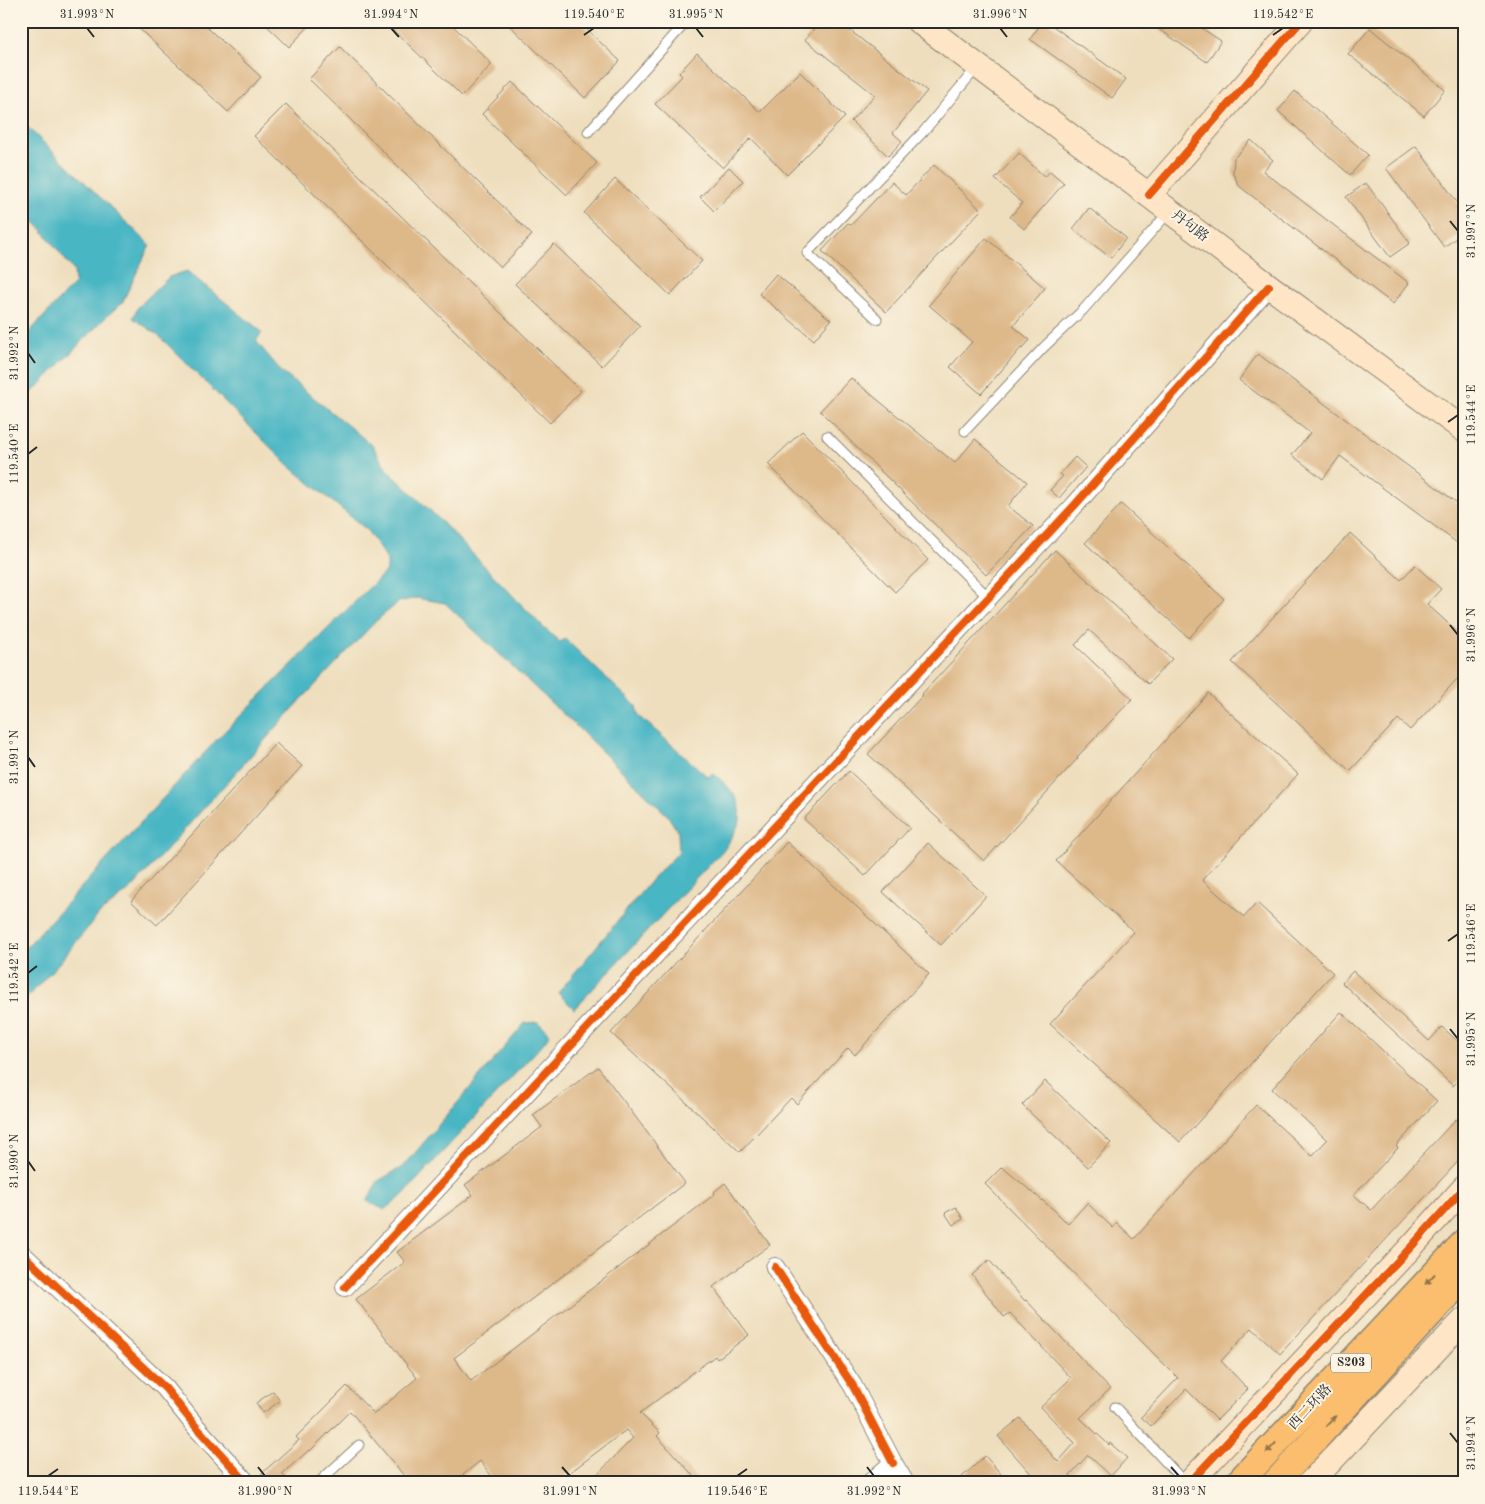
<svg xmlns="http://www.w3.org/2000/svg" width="1485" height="1504" viewBox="0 0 1485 1504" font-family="'Old Standard TT','Noto Serif SC',serif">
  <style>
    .water { fill: #49b6c4; stroke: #3a7078 }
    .building { fill: #ddb889 }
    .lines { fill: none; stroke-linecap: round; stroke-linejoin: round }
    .lane-casing { stroke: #8c8474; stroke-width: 11 }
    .street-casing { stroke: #8c8474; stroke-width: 20 }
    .secondary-casing { stroke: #8c8474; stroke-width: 26 }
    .primary-casing { stroke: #8c8474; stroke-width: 29 }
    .lane { stroke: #fff; stroke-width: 9 }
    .street { stroke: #fff; stroke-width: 18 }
    .secondary { stroke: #fde5c5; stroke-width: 24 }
    .primary { stroke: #fabe6e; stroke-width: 26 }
    .cycleway-casing { stroke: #fcf5e5; stroke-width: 11 }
    .cycleway { stroke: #e8590c; stroke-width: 8 }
    .oneway { fill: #92744c }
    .ticks { fill: none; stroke: #2b2b2b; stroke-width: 2 }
    .labels { text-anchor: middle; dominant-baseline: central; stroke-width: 4; stroke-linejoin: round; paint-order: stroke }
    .shield { fill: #fcf5e5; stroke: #6a6863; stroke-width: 1 }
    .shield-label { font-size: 12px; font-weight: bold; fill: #2b2b2b }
    .street-label { font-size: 14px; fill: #2b2b2b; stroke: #fcf5e5 }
    .neatline { fill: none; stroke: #2b2b2b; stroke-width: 2 }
    .ticks-label { font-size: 12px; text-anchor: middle; fill: #2b2b2b }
  </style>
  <rect width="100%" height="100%" fill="#fcf5e5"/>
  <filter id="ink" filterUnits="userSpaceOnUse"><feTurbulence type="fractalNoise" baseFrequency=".02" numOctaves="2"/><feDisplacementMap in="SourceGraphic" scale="10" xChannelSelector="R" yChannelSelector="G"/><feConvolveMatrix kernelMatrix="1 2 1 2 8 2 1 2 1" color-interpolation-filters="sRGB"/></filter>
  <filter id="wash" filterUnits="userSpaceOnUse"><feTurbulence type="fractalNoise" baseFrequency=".0096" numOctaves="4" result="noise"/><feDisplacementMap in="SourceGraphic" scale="20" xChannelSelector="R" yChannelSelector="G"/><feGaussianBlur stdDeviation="1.12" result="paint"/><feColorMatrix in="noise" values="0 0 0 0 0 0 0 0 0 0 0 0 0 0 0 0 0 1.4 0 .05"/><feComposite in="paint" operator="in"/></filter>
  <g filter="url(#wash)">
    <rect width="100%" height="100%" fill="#eedebd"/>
    <path class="water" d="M 21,121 L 150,245 L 122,303 L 109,314 L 21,404 L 21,341 L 75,283 L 74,271 L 39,226 L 21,210 Z
      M 187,271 L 262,332 L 256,341 L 282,372 L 373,446 L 386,469 L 437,517 L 544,628 L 560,642 L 565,639 L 636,706 L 638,715 L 708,777 L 713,773 C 725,784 743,798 740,818 C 740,825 730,839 727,846 L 574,1009 L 558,993 L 653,878 L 679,852 L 678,832 L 668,816 L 577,727 L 445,603 L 416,598 L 399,602 L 376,621 L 301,700 L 132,888 L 100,913 L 59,963 L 21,1004 L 21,953 L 222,734 L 387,570 L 387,560 L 367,530 L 288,465 L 158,335 L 133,318 L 138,307 L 169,277 Z
      M 538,1022 L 550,1034 L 541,1046 L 401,1197 L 385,1210 L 367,1201 L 378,1181 L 404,1166 L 525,1023 Z"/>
    <g id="blocks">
      <path class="building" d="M 131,21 L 200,21 L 261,77 L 228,112 Z
        M 262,21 L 314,21 L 289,47 Z
        M 384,21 L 448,21 L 492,64 L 462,96 Z
        M 505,21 L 578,21 L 620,61 L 585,98 Z
        M 820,21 L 838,21 L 927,91 L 893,133 L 902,141 L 888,156 L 851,121 L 875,95 L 805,40 Z
        M 1043,21 L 1046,21 L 1126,79 L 1112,98 L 1030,39 Z
        M 1147,21 L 1191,21 L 1221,41 L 1207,62 Z
        M 1370,28 L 1445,90 L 1424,116 L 1348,54 Z
        M 340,47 L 532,235 L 501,267 L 309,79 Z
        M 697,53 L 760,112 L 800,72 L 845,117 L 787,175 L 751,138 L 723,168 L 655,104 L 682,76 L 679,73 Z
        M 512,82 L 597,163 L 567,195 L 482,114 Z
        M 1295,91 L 1368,155 L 1350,175 L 1278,111 Z
        M 286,104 L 581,391 L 550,423 L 254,136 Z
        M 1251,140 L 1273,160 L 1263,171 L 1409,283 L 1393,304 L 1239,186 L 1233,173 L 1234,158 Z
        M 1416,146 L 1464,212 L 1464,232 L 1444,247 L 1386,168 Z
        M 1019,153 L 1045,177 L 1050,171 L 1064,183 L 1024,229 L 1010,217 L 1022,203 L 995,179 Z
        M 934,165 L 981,210 L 886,312 L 822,251 L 848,223 L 851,225 L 892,182 L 906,195 Z
        M 729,167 L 743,181 L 714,211 L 700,197 Z
        M 615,179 L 702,261 L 670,295 L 584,213 Z
        M 1366,183 L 1410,243 L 1390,257 L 1346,197 Z
        M 1089,208 L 1126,238 L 1111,258 L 1073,229 Z
        M 986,238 L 1045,288 L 1013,326 L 1030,340 L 1022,349 L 1021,348 L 981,394 L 950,367 L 972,342 L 929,305 Z
        M 554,244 L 640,326 L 602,366 L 515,284 Z
        M 776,274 L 831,320 L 814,340 L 759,294 Z
        M 1258,354 L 1464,508 L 1464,548 L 1340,456 L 1323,479 L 1292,455 L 1310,433 L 1239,380 Z
        M 851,378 L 955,463 L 975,439 L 1027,482 L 1008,506 L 1033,526 L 986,575 L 820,411 Z
        M 802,431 L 928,560 L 895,592 L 768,464 Z
        M 1075,457 L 1086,467 L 1059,498 L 1050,490 L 1063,476 L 1060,474 Z
        M 1121,504 L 1224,599 L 1189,638 L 1085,543 Z
        M 1350,533 L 1401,580 L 1415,565 L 1441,589 L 1427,604 L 1464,638 L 1464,683 L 1458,678 L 1410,730 L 1398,719 L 1350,771 L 1232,662 Z
        M 1055,550 L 1172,659 L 1148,684 L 1089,630 L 1075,645 L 1132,699 L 1077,757 L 1078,758 L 984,861 L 868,754 L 923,695 L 922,694 Z
        M 1208,693 L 1298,774 L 1202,880 L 1244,917 L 1257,903 L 1333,973 L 1180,1142 L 1050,1024 L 1134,932 L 1056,861 Z
        M 276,743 L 302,766 L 157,925 L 131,901 Z
        M 849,771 L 910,828 L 865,876 L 804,819 Z
        M 787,842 L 929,974 L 855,1055 L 848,1048 L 797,1104 L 791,1098 L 740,1152 L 611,1033 Z
        M 928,843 L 986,896 L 941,945 L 883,892 Z
        M 1353,971 L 1429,1041 L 1442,1027 L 1464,1047 L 1464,1075 L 1453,1086 L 1342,983 Z
        M 1341,1012 L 1437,1101 L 1396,1146 L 1398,1148 L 1354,1195 L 1371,1210 L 1456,1119 L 1464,1126 L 1464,1155 L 1280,1354 L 1252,1328 L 1221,1361 L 1248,1389 L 1217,1420 L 1186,1389 L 1151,1426 L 1141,1417 L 1178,1378 L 985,1184 L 1002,1167 L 1054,1210 L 1068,1224 L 1087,1203 L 1113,1228 L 1117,1223 L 1134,1239 L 1256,1105 L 1312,1156 L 1327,1140 L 1272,1089 Z
        M 598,1067 L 685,1183 L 454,1358 L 471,1381 L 715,1194 L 714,1192 L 725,1183 L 770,1245 L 713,1287 L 749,1335 L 717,1359 L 715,1356 L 640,1413 L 660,1433 L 657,1436 L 700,1483 L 589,1483 L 633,1438 L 626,1430 L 556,1483 L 497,1483 L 480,1461 L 453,1483 L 410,1483 L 350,1411 L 310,1451 L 309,1450 L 282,1474 L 290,1483 L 269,1483 L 261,1474 L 299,1440 L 296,1437 L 347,1386 L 374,1414 L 417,1378 L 356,1299 L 405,1262 L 397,1252 L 473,1195 L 465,1185 L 542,1127 L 533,1115 Z
        M 1045,1081 L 1111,1143 L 1088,1167 L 1022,1105 Z
        M 956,1207 L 963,1219 L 953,1225 L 945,1213 Z
        M 989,1260 L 1025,1301 L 1026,1300 L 1110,1389 L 1080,1418 L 1109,1445 L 1110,1443 L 1127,1458 L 1111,1476 L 1088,1455 L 1070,1475 L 1076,1483 L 1039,1483 L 998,1436 L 1020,1418 L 1058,1462 L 1075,1443 L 1041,1407 L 1071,1378 L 1010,1313 L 1004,1317 L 972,1275 Z
        M 273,1391 L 280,1401 L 263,1413 L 256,1403 Z
        M 985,1456 L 1009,1483 L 968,1483 L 962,1477 Z"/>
    </g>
  </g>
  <g filter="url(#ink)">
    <use href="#blocks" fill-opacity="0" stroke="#8c8474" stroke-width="1"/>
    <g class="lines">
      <defs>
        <path id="lane" d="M 588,132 L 687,21
          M 877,319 L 807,253 L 924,131 L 978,66
          M 965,431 L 1044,347 L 1083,310 L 1168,213
          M 827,436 L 989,598
          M 1115,1407 L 1185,1483
          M 219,1483 L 235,1469
          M 318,1483 L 359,1445"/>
        <path id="street" d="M 21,1253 L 165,1388 L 197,1428 L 247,1483
          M 775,1267 L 853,1386 L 893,1463
          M 345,1287 L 1074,506 L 1269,286
          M 870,1483 L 893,1463 L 905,1483"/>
        <path id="secondary" d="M 918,21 L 1269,286 L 1464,430
          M 1149,195 L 1301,21
          M 1189,1483 L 1411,1247 L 1464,1188
          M 1310,1483 L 1464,1320"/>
        <path id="primary" d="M 1238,1483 L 1464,1243
          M 1275,1483 L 1464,1277"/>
      </defs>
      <use href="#lane" class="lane-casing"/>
      <use href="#street" class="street-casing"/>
      <use href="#secondary" class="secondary-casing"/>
      <use href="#primary" class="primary-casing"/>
      <use href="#lane" class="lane"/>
      <use href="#street" class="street"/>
      <use href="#secondary" class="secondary"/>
      <use href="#primary" class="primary"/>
      <defs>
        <path id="cycleway" d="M 1149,195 L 1301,21
          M 21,1253 L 165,1388 L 197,1428 L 247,1483
          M 775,1267 L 853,1386 L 893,1463
          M 345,1287 L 1074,506 L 1269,286
          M 1189,1483 L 1411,1247 L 1464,1188"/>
      </defs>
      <use href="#cycleway" class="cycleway-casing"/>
      <use href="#cycleway" class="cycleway"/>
    </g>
    <defs><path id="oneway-solid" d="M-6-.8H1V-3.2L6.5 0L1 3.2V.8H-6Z" transform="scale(1.25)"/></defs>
    <g class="oneway">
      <use href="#oneway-solid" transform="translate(1430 1279) rotate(133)"/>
      <use href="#oneway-solid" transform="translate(1331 1421) rotate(-47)"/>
      <use href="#oneway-solid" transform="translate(1271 1448) rotate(133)"/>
    </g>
  </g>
  <path class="ticks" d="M 87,28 L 94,37M 391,28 L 399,37M 696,28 L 703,37M 1000,28 L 1007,37M 584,35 L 594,28M 1273,35 L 1283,28M 1450,221 L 1458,231M 28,353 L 35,363M 1448,422 L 1458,415M 28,454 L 37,447M 1450,625 L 1458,635M 28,757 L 35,767M 1448,941 L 1458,934M 28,973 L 37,966M 1450,1029 L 1458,1039M 28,1161 L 35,1171M 1450,1433 L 1458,1443M 258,1467 L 265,1476M 562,1467 L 570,1476M 867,1467 L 874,1476M 1171,1467 L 1179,1476M 48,1476 L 58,1469M 737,1476 L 747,1469"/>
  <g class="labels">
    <rect class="shield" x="1331" y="1353.5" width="40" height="19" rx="4"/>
    <g class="shield-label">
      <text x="1351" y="1363">S203</text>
    </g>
    <g class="street-label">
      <text transform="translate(1190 226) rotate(37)">丹句路</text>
      <text transform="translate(1310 1407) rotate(-47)">西二环路</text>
    </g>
  </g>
  <rect width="1485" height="1504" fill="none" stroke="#fcf5e5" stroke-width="55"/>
  <rect x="28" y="28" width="1430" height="1448" class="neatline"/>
  <g class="ticks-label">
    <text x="87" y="18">31.993°N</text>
    <text x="391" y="18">31.994°N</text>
    <text x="594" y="18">119.540°E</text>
    <text x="696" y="18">31.995°N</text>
    <text x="1000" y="18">31.996°N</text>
    <text x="1283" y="18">119.542°E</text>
    <text transform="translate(1471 231) rotate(-90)" y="4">31.997°N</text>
    <text transform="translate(14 353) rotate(-90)" y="4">31.992°N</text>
    <text transform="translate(1471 415) rotate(-90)" y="4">119.544°E</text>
    <text transform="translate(14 454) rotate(-90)" y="4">119.540°E</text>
    <text transform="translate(1471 635) rotate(-90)" y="4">31.996°N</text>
    <text transform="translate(14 757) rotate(-90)" y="4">31.991°N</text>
    <text transform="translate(1471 934) rotate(-90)" y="4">119.546°E</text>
    <text transform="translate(14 973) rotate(-90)" y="4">119.542°E</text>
    <text transform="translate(1471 1039) rotate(-90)" y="4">31.995°N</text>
    <text transform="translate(14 1161) rotate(-90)" y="4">31.990°N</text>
    <text transform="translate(1471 1443) rotate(-90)" y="4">31.994°N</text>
    <text x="48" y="1495">119.544°E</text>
    <text x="265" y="1495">31.990°N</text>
    <text x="570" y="1495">31.991°N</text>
    <text x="737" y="1495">119.546°E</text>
    <text x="874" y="1495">31.992°N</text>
    <text x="1179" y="1495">31.993°N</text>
  </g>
</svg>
